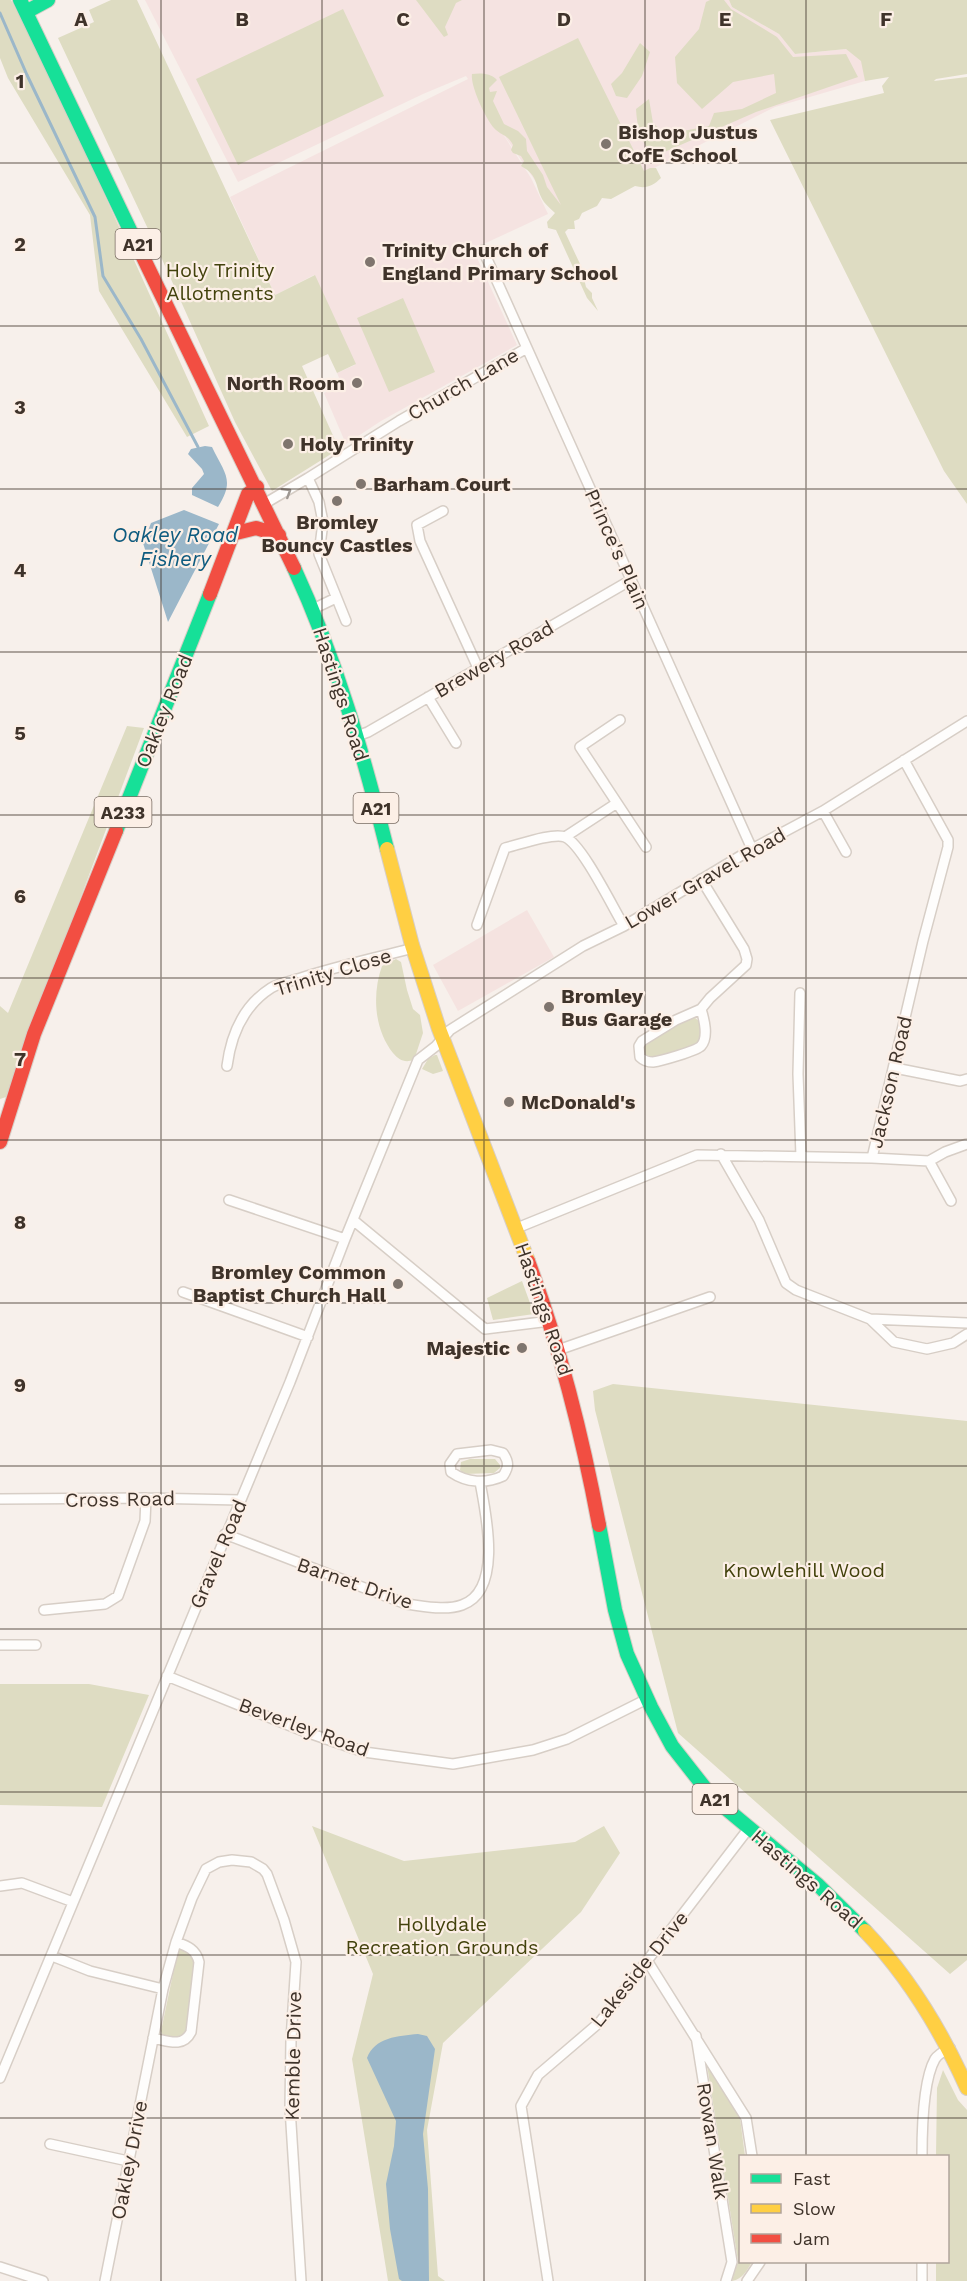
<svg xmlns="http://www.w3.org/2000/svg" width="967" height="2281" viewBox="0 0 967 2281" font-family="'Work Sans',sans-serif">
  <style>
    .industrial { fill: #f5e3e0 }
    .education { fill: #f5e3e1 }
    .green { fill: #dedcc2 }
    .water { fill: #9bb7c9 }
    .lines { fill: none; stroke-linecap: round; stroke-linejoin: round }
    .stream { stroke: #9bb7c9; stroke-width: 3 }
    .street-casing { stroke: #d7cec6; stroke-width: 12 }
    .fast-casing { stroke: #d7cec6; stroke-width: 16 }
    .slow-casing { stroke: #d7cec6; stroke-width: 16 }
    .jam-casing { stroke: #d7cec6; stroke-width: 16 }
    .street { stroke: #fefdfc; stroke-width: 9 }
    .fast { stroke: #16e098; stroke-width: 14 }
    .slow { stroke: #ffcf43; stroke-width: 14 }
    .jam { stroke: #f24e42; stroke-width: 14 }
    .oneway { stroke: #9e9893 }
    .grid { fill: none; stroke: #3f332a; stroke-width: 1.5; stroke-opacity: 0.55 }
    .poi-dot { fill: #7f756e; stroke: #fcefe6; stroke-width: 2 }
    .labels { text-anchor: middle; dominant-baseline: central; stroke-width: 4.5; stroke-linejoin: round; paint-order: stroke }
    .shield { fill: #fcefe6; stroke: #786b62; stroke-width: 1.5 }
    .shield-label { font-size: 18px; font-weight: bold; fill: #3f332a }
    .poi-label { font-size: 20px; font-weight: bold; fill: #3f332a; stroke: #fcefe6; text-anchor: start }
    .park-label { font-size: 20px; fill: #42420c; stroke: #fcefe6 }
    .street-label { font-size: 20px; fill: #3f332a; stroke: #fcefe6 }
    .water-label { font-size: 21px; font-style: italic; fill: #0e5b7f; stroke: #fcefe6 }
    .grid-label { font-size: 20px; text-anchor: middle; font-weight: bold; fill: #3f332a; stroke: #fcefe6; stroke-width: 4.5; stroke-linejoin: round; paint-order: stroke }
  </style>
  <rect width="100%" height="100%" fill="#f7f0eb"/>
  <path class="industrial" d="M 527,910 L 554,957 L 458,1011 L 433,965 Z"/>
  <path class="education" d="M 145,0 L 729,0 L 732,7 L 779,34 L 795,54 L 846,49 L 862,61 L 865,81 L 775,107 L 559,216 L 494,120 L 531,178 L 548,214 L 473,249 L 517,345 L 381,421 L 346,444 L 324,393 L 342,385 L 337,373 L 355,365 L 314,275 L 275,295 L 230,197 L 468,79 L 466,76 L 423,94 L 238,182 Z"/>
  <path class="green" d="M 0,0 L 11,0 L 54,83 L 209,426 L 187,437 L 99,291 L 90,215 L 8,78 L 0,58 Z
    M 111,0 L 137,0 L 275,295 L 315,275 L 356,364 L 337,373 L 328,354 L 302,366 L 339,449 L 272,491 L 235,422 L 157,248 L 58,38 L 94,22 L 89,10 Z
    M 416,0 L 462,0 L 456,3 L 445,27 L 448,35 L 444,37 Z
    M 710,0 L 724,0 L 731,9 L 777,37 L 793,57 L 846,54 L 858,77 L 756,112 L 653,157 C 641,141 637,128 636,109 L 649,99 L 653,123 L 661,130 L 683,131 L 709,126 L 714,113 L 742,109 L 776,93 L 774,74 L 733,82 L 702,109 L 677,83 L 675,57 L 699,29 L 706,2 Z
    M 729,0 L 967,0 L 967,74 L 936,79 L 934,81 L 967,77 L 967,504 L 944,471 L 770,120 L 884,93 L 882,86 L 889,77 L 865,81 L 861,61 L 846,49 L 795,54 L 779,34 L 732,7 Z
    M 343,9 L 384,96 L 238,165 L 196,79 Z
    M 578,38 L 644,171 L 650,168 L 656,168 L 661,178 C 653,186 646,189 635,186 L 611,199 L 602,198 L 597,206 L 582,213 L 579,219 L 574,221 L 575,229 L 568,229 L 565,232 L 581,266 L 586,287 L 592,293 L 592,298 L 598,311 L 587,298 L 556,230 L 548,228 L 547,222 L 555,213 C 551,209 547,206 544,202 C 534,187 540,176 521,166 L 524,161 L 521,156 L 513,153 L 511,150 L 513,145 C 507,134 504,137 496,130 C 487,122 470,86 472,74 C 480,73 491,73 497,80 L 489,88 L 490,92 L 497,91 L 493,101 L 504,124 L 518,131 L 526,139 L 527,151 L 543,175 L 547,187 L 561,205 L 499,77 Z
    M 640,43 L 650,52 L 642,76 L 627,98 L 616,96 L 611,84 L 622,73 Z
    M 403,298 L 435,372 L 389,392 L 357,318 Z
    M 127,726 L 144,728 L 6,1097 L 0,1099 L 0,1006 L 8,1013 Z
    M 396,959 L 401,962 L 407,990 L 413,1009 L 420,1015 L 423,1033 L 414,1060 C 404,1063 399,1060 393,1053 C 374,1029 372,994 382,966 Z
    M 694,1017 L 699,1021 C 700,1027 701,1035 699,1040 C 695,1049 651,1061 643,1054 L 645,1044 L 673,1026 Z
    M 435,1055 L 437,1055 L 443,1071 L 433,1074 L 422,1069 L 428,1059 Z
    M 522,1281 L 534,1314 L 493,1320 L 487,1298 Z
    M 613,1384 L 967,1421 L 967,1960 L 950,1974 L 678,1733 L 595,1410 L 593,1391 Z
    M 470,1459 L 495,1459 L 500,1465 L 500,1468 L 494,1473 L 464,1474 L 460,1470 L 461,1462 Z
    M 0,1684 L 89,1684 L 149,1695 L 102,1807 L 0,1805 Z
    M 312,1826 L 404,1861 L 575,1842 L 604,1826 L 620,1853 L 581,1912 L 443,2043 L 427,2130 L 438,2276 L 445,2281 L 388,2281 L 352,2059 L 373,1974 Z
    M 178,1950 C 185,1949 193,1954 195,1960 L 186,2033 L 178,2039 L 163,2036 L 161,2031 Z
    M 707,2065 L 740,2118 L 745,2156 L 740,2156 L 740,2262 L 752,2262 C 747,2270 743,2279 732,2281 L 738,2261 Z
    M 943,2070 L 958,2100 L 967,2110 L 967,2281 L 936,2281 L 936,2262 L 948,2262 L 948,2156 L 936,2156 L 937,2088 Z"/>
  <path class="water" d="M 205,446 L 212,447 C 225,474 235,480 218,507 L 192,495 L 192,488 L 204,474 L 202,469 L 188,454 L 191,449 Z
    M 184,510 L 219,524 L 168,622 L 143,543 L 151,523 Z
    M 418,2034 L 427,2036 L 435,2049 L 423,2134 L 428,2189 L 429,2281 L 402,2281 L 399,2279 L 390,2229 L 386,2184 L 394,2146 L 396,2121 L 367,2058 C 375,2037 398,2036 418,2034 Z"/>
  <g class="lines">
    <path class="stream" d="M 0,13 L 27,75 L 95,217 L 103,276 L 141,339 L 198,447"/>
    <defs>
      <path id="street" d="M 483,250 L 752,849
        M 264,504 L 308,478
        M 443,511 L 417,525 L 420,541 L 478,668
        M 313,609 L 336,598
        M 346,621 L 319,554 L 323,522 L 319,502 L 308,478 L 399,421 L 527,348
        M 428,697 L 456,743
        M 620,720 L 580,747 L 646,847
        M 357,736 L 368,732 L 631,580
        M 823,811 L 846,852
        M 565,837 L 617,803
        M 477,925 L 505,848 C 518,845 553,832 565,837 C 582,844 613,908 624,926
        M 800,993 L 798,1074 L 801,1156
        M 701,1009 C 704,1019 709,1037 701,1046 C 696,1051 661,1061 653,1062 C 647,1062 644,1061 640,1057 L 639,1046 L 642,1041 L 676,1020 L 701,1009 L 710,998 L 746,965 L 747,959 L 744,949 L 701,879
        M 227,1066 C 231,1035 243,1006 271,988 C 279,983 292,981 301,978 C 338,966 376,958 413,948
        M 895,1068 L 960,1081 L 967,1079
        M 721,1154 L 759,1220 L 786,1283 L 796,1290 L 870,1319 L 894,1342 L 927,1349 L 953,1343 L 967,1334
        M 872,1158 L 929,1161 L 951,1201
        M 929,1161 L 945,1152 L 967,1144
        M 229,1200 L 345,1239
        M 353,1220 L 485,1329 L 550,1321
        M 517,1228 L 697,1155 L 872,1158 L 923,941 L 948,847 L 948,840 L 904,760
        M 183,1292 L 308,1337
        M 870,1319 L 967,1323
        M 558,1350 L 710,1297
        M 491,1450 L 503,1453 C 509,1462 509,1467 503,1476 C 486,1484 467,1483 451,1472 L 450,1464 L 457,1454 Z
        M 0,1499 L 146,1498 L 240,1500
        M 225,1534 L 406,1604 C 424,1606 445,1611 462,1605 C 503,1591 486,1514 480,1482
        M 44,1610 L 105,1604 L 118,1596 L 145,1521 L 146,1498
        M 0,1645 L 36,1645
        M 167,1676 L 303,1731 L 364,1752 L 453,1764 L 533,1750 L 567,1739 L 647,1699
        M 0,1886 L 22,1883 L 73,1902
        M 52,1956 L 90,1971 L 163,1989
        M 648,1962 L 746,2118 L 752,2156
        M 696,2036 L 732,2262 L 726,2281
        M 153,2038 C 168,2041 183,2048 191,2032 L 199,1962 C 196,1949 187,1946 176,1942
        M 0,2078 L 290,1382 L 345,1239 L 418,1060 L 436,1046 L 450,1030 L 583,946 L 624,926 L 752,849 L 823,811 L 967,721
        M 50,2144 L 128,2161
        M 922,2156 C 922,2132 923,2080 935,2059 C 938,2054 944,2051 950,2048
        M 922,2262 L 922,2281
        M 0,2267 L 43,2281
        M 105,2281 L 163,1989 L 176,1942 L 192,1898 L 206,1869 L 219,1862 L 232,1860 L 251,1862 L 263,1869 L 267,1874 L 284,1920 L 296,1962 L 291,2040 L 290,2108 L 301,2281
        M 548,2281 L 521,2106 L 538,2075 L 600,2022 L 749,1828
        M 747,2281 L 760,2262"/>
      <path id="fast" d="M 20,0 L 140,251
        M 26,12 L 48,0
        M 294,568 C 336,659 363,753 387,849
        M 116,831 L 210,594
        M 599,1525 L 615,1610 L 627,1654 L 651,1707 L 672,1746 L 712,1797 L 818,1885 L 865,1931"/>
      <path id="slow" d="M 387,849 L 412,945 L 439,1029 L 528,1261
        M 865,1931 C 909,1977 941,2030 967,2088"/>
      <path id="jam" d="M 140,251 L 294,568
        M 232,534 L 256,528 L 279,535
        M 210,594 L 248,494 L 257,487
        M 0,1142 L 34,1034 L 116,831
        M 528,1261 C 560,1347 582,1434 599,1525"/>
    </defs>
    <use href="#street" class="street-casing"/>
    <use href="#fast" class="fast-casing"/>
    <use href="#slow" class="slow-casing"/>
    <use href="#jam" class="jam-casing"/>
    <use href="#street" class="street"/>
    <use href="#fast" class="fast"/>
    <use href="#slow" class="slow"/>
    <use href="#jam" class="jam"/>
  </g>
  <defs><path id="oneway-chevron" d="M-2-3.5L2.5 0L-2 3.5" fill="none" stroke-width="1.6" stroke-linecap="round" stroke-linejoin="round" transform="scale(1.5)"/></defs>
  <use class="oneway" href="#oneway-chevron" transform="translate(287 492) rotate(-32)"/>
  <path class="grid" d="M 161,0 L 161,2281M 322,0 L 322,2281M 484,0 L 484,2281M 645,0 L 645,2281M 806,0 L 806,2156M 0,163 L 967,163M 0,326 L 967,326M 0,489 L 967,489M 0,652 L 967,652M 0,815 L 967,815M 0,978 L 967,978M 0,1140 L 967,1140M 0,1303 L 967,1303M 0,1466 L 967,1466M 0,1629 L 967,1629M 0,1792 L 967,1792M 0,1955 L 967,1955M 0,2118 L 967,2118M 806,2262 L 806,2281"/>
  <g class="poi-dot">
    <circle cx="606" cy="144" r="6"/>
    <circle cx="370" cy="262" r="6"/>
    <circle cx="357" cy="383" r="6"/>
    <circle cx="288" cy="444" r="6"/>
    <circle cx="361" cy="484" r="6"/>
    <circle cx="337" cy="501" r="6"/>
    <circle cx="549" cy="1007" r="6"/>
    <circle cx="509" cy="1102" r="6"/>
    <circle cx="398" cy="1284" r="6"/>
    <circle cx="522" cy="1348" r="6"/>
  </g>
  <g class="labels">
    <g class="shield">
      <rect x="115.5" y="229" width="45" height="30" rx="4.5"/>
      <rect x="353.5" y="793" width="45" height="30" rx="4.5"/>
      <rect x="94.5" y="797" width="57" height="30" rx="4.5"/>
      <rect x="692.5" y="1784" width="45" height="30" rx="4.5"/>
    </g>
    <g class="shield-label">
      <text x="138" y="244">A21</text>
      <text x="376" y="808">A21</text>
      <text x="123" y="812">A233</text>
      <text x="715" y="1799">A21</text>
    </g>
    <g class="poi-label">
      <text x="618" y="132">Bishop Justus<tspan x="618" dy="23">CofE School</tspan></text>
      <text x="382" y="250">Trinity Church of<tspan x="382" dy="23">England Primary School</tspan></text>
      <text x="345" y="383" text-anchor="end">North Room</text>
      <text x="300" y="444">Holy Trinity</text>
      <text x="373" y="484">Barham Court</text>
      <text x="337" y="522" text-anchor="middle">Bromley<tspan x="337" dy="23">Bouncy Castles</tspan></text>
      <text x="561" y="996">Bromley<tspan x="561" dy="23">Bus Garage</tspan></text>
      <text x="521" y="1102">McDonald's</text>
      <text x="386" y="1272" text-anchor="end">Bromley Common<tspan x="386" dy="23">Baptist Church Hall</tspan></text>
      <text x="510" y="1348" text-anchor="end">Majestic</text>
    </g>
    <g class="park-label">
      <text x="220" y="270">Holy Trinity<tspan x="220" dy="23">Allotments</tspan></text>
      <text x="804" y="1570">Knowlehill Wood</text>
      <text x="442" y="1924">Hollydale<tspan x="442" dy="23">Recreation Grounds</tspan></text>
    </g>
    <g class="street-label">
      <text transform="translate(463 384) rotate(-30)">Church Lane</text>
      <text transform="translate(617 549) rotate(66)">Prince's Plain</text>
      <text transform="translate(494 659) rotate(-30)">Brewery Road</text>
      <text transform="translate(341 694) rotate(72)">Hastings Road</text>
      <text transform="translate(164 711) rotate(-68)">Oakley Road</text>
      <text transform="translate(705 878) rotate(-30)">Lower Gravel Road</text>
      <text transform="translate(333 972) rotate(-17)">Trinity Close</text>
      <text transform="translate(890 1082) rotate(-77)">Jackson Road</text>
      <text transform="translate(544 1309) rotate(71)">Hastings Road</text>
      <text transform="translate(120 1499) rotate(-1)">Cross Road</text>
      <text transform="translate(218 1554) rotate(-67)">Gravel Road</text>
      <text transform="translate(355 1583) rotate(19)">Barnet Drive</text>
      <text transform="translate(304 1727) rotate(20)">Beverley Road</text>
      <text transform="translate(807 1879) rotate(41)">Hastings Road</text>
      <text transform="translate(639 1969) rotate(-51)">Lakeside Drive</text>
      <text transform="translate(293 2056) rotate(-89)">Kemble Drive</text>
      <text transform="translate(713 2141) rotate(81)">Rowan Walk</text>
      <text transform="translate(129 2160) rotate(-79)">Oakley Drive</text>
    </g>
    <g class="water-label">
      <text x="175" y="534">Oakley Road<tspan x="175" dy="24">Fishery</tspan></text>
    </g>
  </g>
  <g class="grid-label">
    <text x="81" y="26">A</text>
    <text x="242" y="26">B</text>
    <text x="403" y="26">C</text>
    <text x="564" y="26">D</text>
    <text x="725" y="26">E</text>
    <text x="886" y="26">F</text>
    <text x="20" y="88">1</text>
    <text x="20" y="251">2</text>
    <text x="20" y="414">3</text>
    <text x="20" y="577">4</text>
    <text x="20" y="740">5</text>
    <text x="20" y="903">6</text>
    <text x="20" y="1066">7</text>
    <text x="20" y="1229">8</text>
    <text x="20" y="1392">9</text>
  </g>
  <rect x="739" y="2155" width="210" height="108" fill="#fcefe6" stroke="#b0a49b" stroke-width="1.5"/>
  <rect x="751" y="2174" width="30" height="9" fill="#16e098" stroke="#b0a49b" stroke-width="1.5"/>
  <text x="793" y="2185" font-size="18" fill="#3f332a">Fast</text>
  <rect x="751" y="2204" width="30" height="9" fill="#ffcf43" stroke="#b0a49b" stroke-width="1.5"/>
  <text x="793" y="2215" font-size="18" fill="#3f332a">Slow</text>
  <rect x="751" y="2234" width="30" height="9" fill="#f24e42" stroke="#b0a49b" stroke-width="1.5"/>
  <text x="793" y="2245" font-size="18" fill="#3f332a">Jam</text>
</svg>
